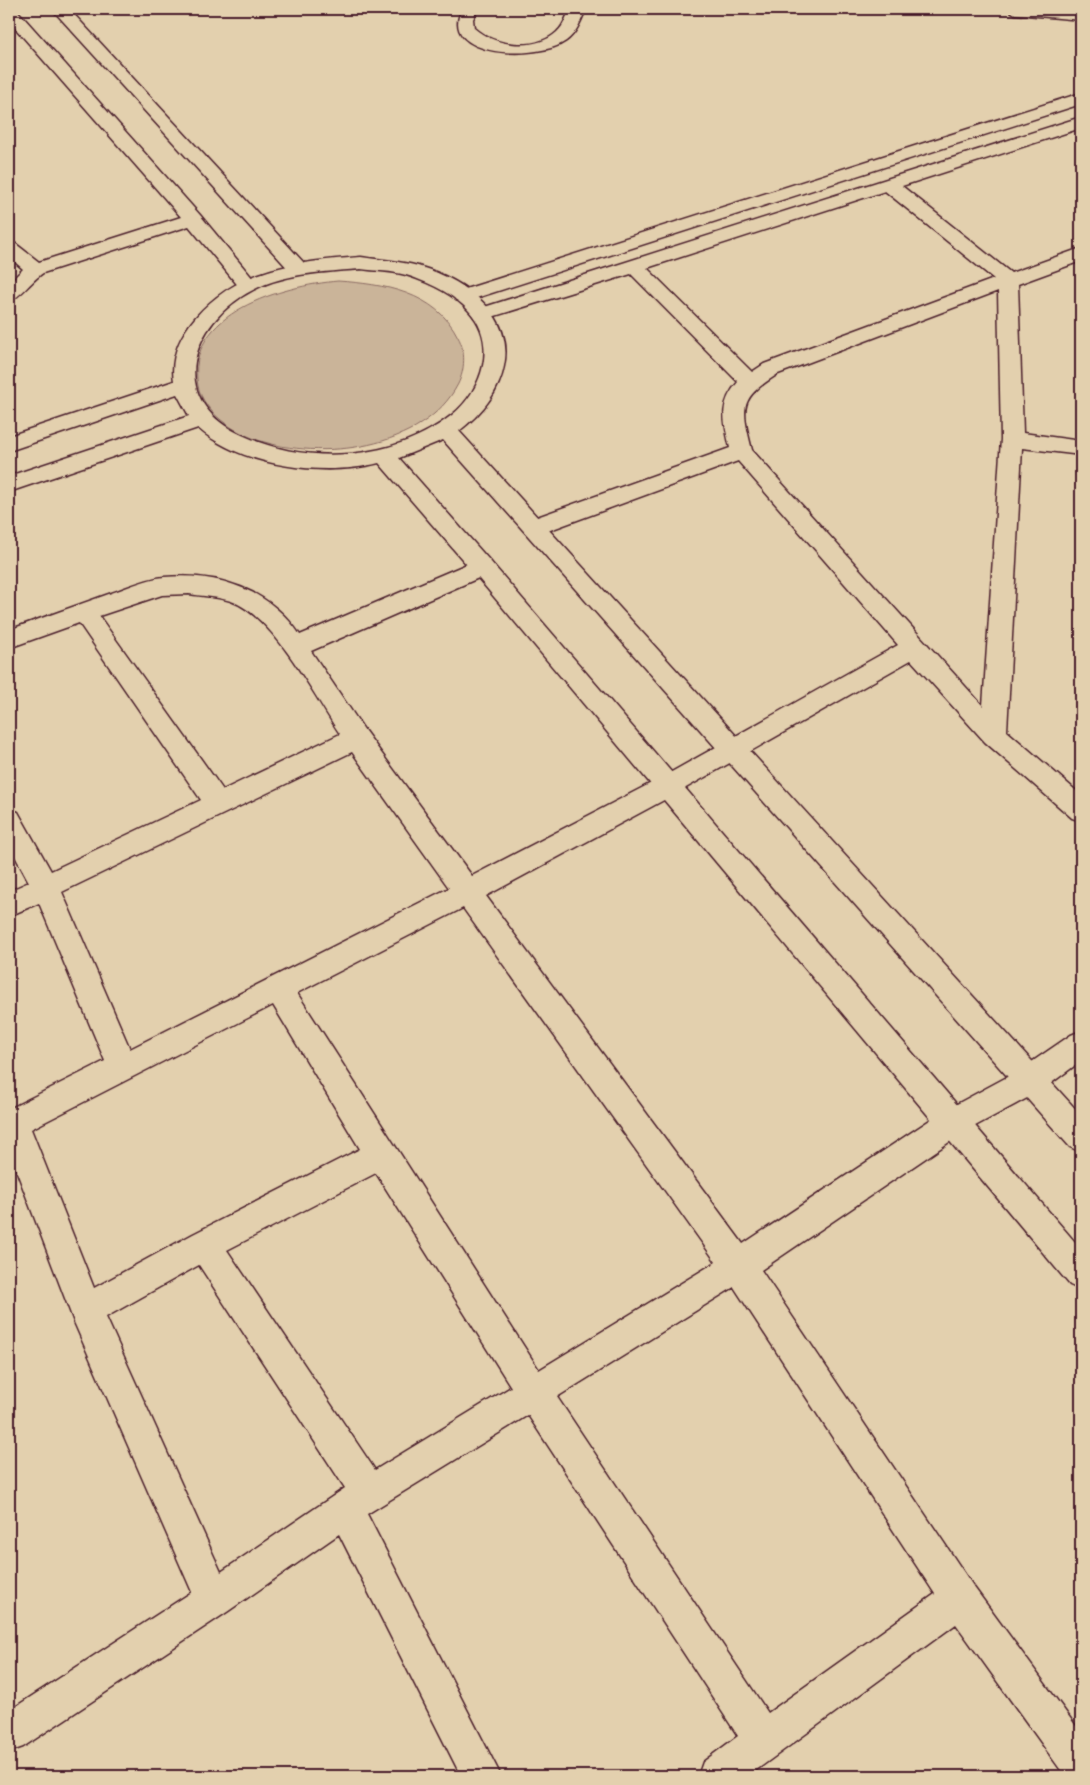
<svg xmlns="http://www.w3.org/2000/svg" width="1090" height="1785" viewBox="0 0 1090 1785" font-family="'Playpen Sans',sans-serif">
  <style>
    .green { fill: #cab499; stroke: #8a6a62 }
    .lines { fill: none; stroke-linecap: round; stroke-linejoin: round }
    .street-casing { stroke: #4a1f2b; stroke-width: 3 }
    .secondary-casing { stroke: #4a1f2b; stroke-width: 3 }
    .street { fill: #e3d0ae; fill-rule: evenodd }
    .secondary { fill: #e3d0ae; fill-rule: evenodd }
  </style>
  <rect width="100%" height="100%" fill="#e3d0ae"/>
  <filter id="ink" filterUnits="userSpaceOnUse"><feTurbulence type="fractalNoise" baseFrequency=".02" numOctaves="2"/><feDisplacementMap in="SourceGraphic" scale="10" xChannelSelector="R" yChannelSelector="G"/><feConvolveMatrix kernelMatrix="1 2 1 2 8 2 1 2 1" color-interpolation-filters="sRGB"/></filter>
  <g filter="url(#ink)">
    <path class="green" d="M 338,281 C 383,284 436,292 458,337 C 466,351 465,370 458,384 C 424,450 320,461 258,440 C 234,432 204,413 198,386 C 184,312 283,286 338,281 Z"/>
    <g class="lines">
      <defs>
        <path id="street" d="M 9,9 L 16,9 L 200,215 L 254,280 L 257,284 L 254,288 L 240,288 L 189,226 L 43,273 C 31,281 20,298 9,301 L 9,283 L 23,269 L 9,257 L 9,242 L 16,244 L 39,262 L 181,217 L 9,21 Z
          M 52,9 L 69,9 L 305,264 L 308,268 L 305,272 L 291,272 Z
          M 462,9 L 478,9 L 473,19 L 474,28 C 494,46 535,52 557,32 C 564,26 566,17 570,9 L 586,9 C 581,21 576,34 566,41 C 539,61 437,58 462,9 Z
          M 1007,9 L 1081,10 L 1081,20 L 1015,14 Z
          M 1081,93 L 1081,104 L 470,300 L 463,302 L 456,300 L 453,296 L 456,292 Z
          M 1081,117 L 1081,128 L 902,186 L 1011,273 L 1081,248 L 1081,261 L 1018,284 L 1023,433 L 1081,441 L 1081,455 L 1022,448 L 1007,731 L 1081,795 L 1081,821 L 1072,818 L 985,742 L 911,660 L 677,793 L 486,896 L 743,1244 L 942,1112 L 1020,1070 L 1071,1035 L 1081,1031 L 1081,1061 L 1042,1090 L 964,1132 L 761,1270 L 973,1586 L 1081,1733 L 1081,1776 L 1065,1776 L 956,1624 L 748,1776 L 698,1776 L 703,1762 L 738,1736 L 528,1415 L 367,1514 L 501,1776 L 461,1776 L 339,1534 L 227,1612 L 23,1747 L 9,1752 L 9,1711 L 192,1592 L 74,1322 L 9,1151 L 9,1109 L 105,1061 L 39,903 L 9,916 L 9,891 L 29,882 L 9,845 L 9,809 L 18,812 L 51,871 L 201,800 L 79,623 L 9,648 L 9,630 C 41,618 73,607 106,595 C 124,589 145,579 164,577 C 218,572 270,590 300,635 L 474,561 L 482,559 L 490,561 L 494,567 L 490,573 L 311,651 L 365,731 L 472,876 L 659,779 L 898,645 L 738,461 L 542,533 L 534,535 L 526,533 L 523,527 L 526,521 L 730,448 C 724,421 718,405 738,382 L 631,274 L 482,320 L 475,318 L 472,314 L 475,310 ZM 885,191 L 994,279 L 764,364 L 752,372 L 647,268 ZM 998,291 L 1001,439 L 983,706 L 752,450 C 741,406 739,399 778,374 ZM 189,594 C 202,596 218,597 231,601 C 274,616 315,697 340,734 L 223,790 L 99,616 L 162,595 ZM 352,752 L 449,888 L 130,1049 L 62,892 ZM 463,908 L 716,1262 L 539,1370 L 297,993 ZM 273,1005 L 360,1149 L 193,1234 L 94,1288 L 31,1129 ZM 376,1173 L 511,1387 L 375,1470 L 227,1250 ZM 199,1265 L 345,1488 L 221,1572 L 106,1317 ZM 734,1287 L 935,1594 L 768,1713 L 557,1397 Z"/>
        <path id="secondary" d="M 361,257 C 380,260 399,261 418,266 C 462,279 515,313 504,366 C 499,393 480,415 459,431 L 1081,1115 L 1081,1152 L 1070,1147 L 443,440 L 399,458 L 490,561 L 1081,1249 L 1081,1290 L 1070,1285 L 474,573 L 379,463 C 324,477 242,467 198,428 L 9,492 L 9,476 L 189,416 L 177,394 L 9,451 L 9,436 L 174,381 C 170,357 180,336 195,318 C 239,267 298,262 361,257 ZM 361,269 C 376,271 392,271 406,275 C 428,282 454,294 469,311 C 498,343 483,390 452,415 C 394,461 307,466 242,435 C 166,401 189,323 253,290 C 285,273 325,272 361,269 Z"/>
      </defs>
      <use href="#street" class="street-casing"/>
      <use href="#secondary" class="secondary-casing"/>
      <use href="#street" class="street"/>
      <use href="#secondary" class="secondary"/>
    </g>
  </g>
  <rect width="1090" height="1785" fill="none" stroke="#e3d0ae" stroke-width="30"/>
  <rect x="15" y="15" width="1060" height="1755" fill="none" stroke="#4a1f2b" stroke-width="2" filter="url(#ink)"/>
</svg>
